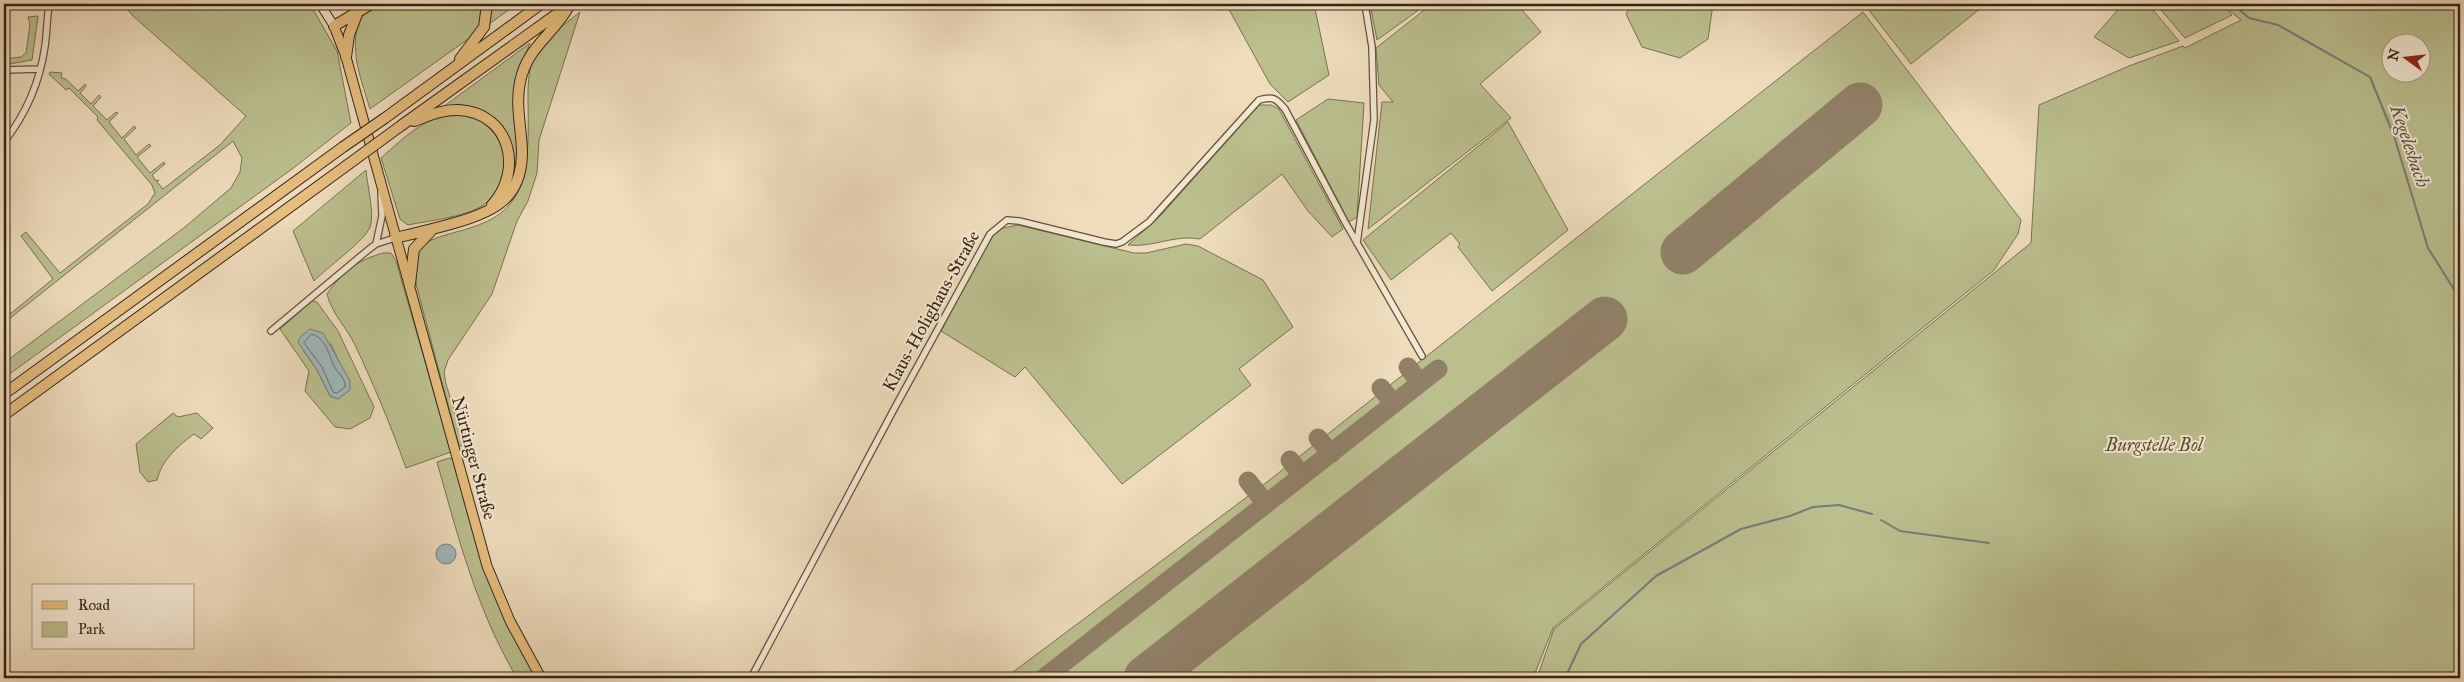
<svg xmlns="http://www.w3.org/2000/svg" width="2464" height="682" viewBox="0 0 2464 682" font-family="'IM FELL Great Primer',serif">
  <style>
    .green { fill: #bbbf8e; stroke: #787250; fill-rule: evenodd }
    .water { fill: #9fb8bd; stroke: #747d79 }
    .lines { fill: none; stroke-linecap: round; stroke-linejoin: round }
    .shore { stroke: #6a6e68; stroke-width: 1 }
    .stream { stroke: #747d79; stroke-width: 2 }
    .taxiway { stroke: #918068; stroke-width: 19 }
    .runway { stroke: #918068; stroke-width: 45 }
    .minor-casing { stroke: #62533d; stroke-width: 8 }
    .secondary-casing { stroke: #342513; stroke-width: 10 }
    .primary-casing { stroke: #342513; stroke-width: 11 }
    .motorway-casing { stroke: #342513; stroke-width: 12 }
    .minor { stroke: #f4e8d3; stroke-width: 5.5 }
    .secondary { stroke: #f4e8d3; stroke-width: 8 }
    .primary { stroke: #e7be7e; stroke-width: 9 }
    .motorway { stroke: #e7be7e; stroke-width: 10 }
    .motorway-bridge-casing { stroke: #342513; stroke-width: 12; stroke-linecap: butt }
    .motorway-bridge { stroke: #e7be7e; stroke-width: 10 }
    .labels { text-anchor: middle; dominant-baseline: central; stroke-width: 4; stroke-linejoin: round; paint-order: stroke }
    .street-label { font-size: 18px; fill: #342513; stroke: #f4e8d3 }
    .park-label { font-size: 18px; font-style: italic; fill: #564c32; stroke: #f4e8d3 }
    .water-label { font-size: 19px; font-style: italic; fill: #545146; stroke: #f4e8d3 }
  </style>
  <rect width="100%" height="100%" fill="#eedcbc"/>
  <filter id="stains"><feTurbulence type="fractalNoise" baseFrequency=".004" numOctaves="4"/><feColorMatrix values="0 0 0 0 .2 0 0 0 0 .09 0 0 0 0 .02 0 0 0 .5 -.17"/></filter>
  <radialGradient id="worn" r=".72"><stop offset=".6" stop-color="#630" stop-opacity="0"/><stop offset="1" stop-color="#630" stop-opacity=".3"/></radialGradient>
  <path class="green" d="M 123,4 L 310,4 L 337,51 L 351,123 L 292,169 L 4,378 L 4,363 L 185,227 L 231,188 L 240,172 L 242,158 L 233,141 L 4,323 L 4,319 L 53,279 L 21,236 L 26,232 L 60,273 L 148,204 L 155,193 L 152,185 L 97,120 L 98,117 L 69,88 L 66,90 L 49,74 L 50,72 L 62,73 L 61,78 L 66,79 L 78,91 L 85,84 L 86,86 L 80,93 L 91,104 L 99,95 L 101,97 L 93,106 L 107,120 L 116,112 L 118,113 L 109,122 L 122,138 L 134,126 L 136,128 L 124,139 L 136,155 L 149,144 L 151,146 L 137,157 L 150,173 L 164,162 L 165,164 L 152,175 L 156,181 L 159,180 L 157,182 L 163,189 L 220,145 L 246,116 L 132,15 Z
    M 334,4 L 517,4 L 370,109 C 362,82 350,53 358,25 L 348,6 L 338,7 Z
    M 1226,4 L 1314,4 L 1329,75 L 1288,102 L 1270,84 Z
    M 1370,4 L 1427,4 L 1377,40 Z
    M 1432,4 L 1517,4 L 1541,32 L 1480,84 L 1511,118 L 1368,229 L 1382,102 L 1393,102 L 1379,85 L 1376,48 Z
    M 1631,4 L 1713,4 L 1708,39 L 1680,58 L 1642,47 L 1626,14 Z
    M 1864,4 L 1986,4 L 1911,64 Z
    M 2123,4 L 2148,4 L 2179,41 L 2129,58 L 2094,37 Z
    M 2156,4 L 2249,4 L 2255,7 L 2258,4 L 2460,4 L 2460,678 L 1537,678 L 1554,629 L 2031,243 L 2039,105 L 2129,66 L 2183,46 L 2185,48 L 2241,20 L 2224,6 L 2232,15 L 2185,38 ZM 2392,42 L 2422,42 L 2422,72 L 2392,72 Z
    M 580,12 L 539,140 L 537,173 L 528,201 L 517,221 L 492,294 L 448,360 L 444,372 L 446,384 L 457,420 L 470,441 L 467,445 L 459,446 L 416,284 C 416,273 413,260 419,250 C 432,228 495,236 516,195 C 531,165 528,131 528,98 C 528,87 528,71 533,61 C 542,39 563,26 580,12 Z
    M 1863,12 L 2021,220 L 2018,234 L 1994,270 L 1553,628 L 1533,678 L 1005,678 L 1267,482 Z
    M 38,16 L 32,60 L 4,65 L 4,59 L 21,57 L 26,53 L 30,24 L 28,17 Z
    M 530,43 L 522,63 L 516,166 L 508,189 L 510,179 L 498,125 L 443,107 Z
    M 1328,99 L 1364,103 L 1357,217 L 1349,222 L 1296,120 Z
    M 1259,105 L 1271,105 L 1279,109 L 1343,229 L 1332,237 L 1308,211 L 1282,174 L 1200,239 C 1175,234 1153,248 1128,245 L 1162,214 Z
    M 453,112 C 462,114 472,115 480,119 C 512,135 512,187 482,206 C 461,218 431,220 408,225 L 400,219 L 381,158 C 407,135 419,122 453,112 Z
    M 1508,122 L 1568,230 L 1492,291 L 1458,247 L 1460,244 L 1451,233 L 1391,280 L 1363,240 Z
    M 366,170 C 367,184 375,215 370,227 C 365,241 326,268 314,281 L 293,231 Z
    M 1018,225 L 1134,253 L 1146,253 L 1186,244 L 1198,246 L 1263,280 L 1293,327 L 1239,369 L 1251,385 L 1122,484 L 1025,367 L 1015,377 L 941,331 L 991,237 L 999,229 Z
    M 383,253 L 391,253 L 396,261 L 451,452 L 406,468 C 391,426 374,385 355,345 C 347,328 332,314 327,294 C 343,271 356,261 383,253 Z
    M 312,301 L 317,302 L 338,331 L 374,407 L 370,418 L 350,429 L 335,427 L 305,391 L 309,371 L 280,329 ZM 331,344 C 339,363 345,371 347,392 L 338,399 L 330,396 L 317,370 L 303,350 Z
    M 173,413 L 178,417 L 197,413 L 213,428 L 201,439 L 194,434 C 178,446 162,459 157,480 L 148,482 L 140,472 L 136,444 Z
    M 449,458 L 454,459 L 492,590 L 538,678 L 517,678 C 477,611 458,537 437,462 Z"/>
  <path class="water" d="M 310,329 L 323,333 L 350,381 L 350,390 L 338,399 L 330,396 L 317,370 L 298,342 L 301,336 Z
    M436 554a10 10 0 1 1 20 0a10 10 0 1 1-20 0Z"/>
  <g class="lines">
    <path class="shore" d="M 312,334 C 326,338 329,355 334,366 C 338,374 346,378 345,387 L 337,393 L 333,392 L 322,367 L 304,343 Z"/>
    <path class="stream" d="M 2233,4 L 2241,11
      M 2242,12 L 2249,18 L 2278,25 L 2370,77 L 2394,136 L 2428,248 L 2460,299
      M 1881,520 L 1900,531 L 1989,543
      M 1565,678 L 1581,644 L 1656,576 L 1741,529 L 1790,516 L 1813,507 L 1839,505 L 1872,514"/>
    <path class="taxiway" d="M 1408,367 L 1420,383
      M 1381,388 L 1394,404
      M 1318,438 L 1331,454
      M 1290,460 L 1302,476
      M 1248,481 L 1266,504
      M 1044,678 L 1438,369"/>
    <path class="runway" d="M 1683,252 L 1860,105
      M 1146,678 L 1605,319"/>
    <defs>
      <path id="minor" d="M 4,70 L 40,69
        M 4,142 C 26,114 40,82 45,46 C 47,32 47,18 49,4
        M 1357,243 L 1374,120 L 1372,47 L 1365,4
        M 376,244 L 382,216 L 381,192
        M 271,331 L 368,250 L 376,244 L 395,238
        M 751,678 L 893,411 L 990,234 L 1007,220 L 1019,221 L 1104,242 L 1116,244 L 1122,242 L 1149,222 L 1259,100 C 1272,96 1276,98 1285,109 L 1345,222 L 1422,356"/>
      <path id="secondary" d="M 320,4 L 334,26"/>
      <path id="primary" d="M 334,26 L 346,57 L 487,566 L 510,621 L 541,678"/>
      <path id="motorway" d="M 334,26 L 371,4
        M 346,57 L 349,35 L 357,14
        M 460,59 L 484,27 L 487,4
        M 385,118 L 541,4
        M 414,121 C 428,116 443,109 459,110 C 510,113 524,170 492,205
        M 402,125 L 568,6
        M 395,238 C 417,233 437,228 458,222 C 495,211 521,198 522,154 C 522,130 515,106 520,82 C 527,46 555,34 570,4
        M 410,284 L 414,249 L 431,231
        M 4,394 L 343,147
        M 4,415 L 346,166"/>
    </defs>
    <use href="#minor" class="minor-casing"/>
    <use href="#secondary" class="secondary-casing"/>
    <use href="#primary" class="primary-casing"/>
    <use href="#motorway" class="motorway-casing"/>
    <use href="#minor" class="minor"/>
    <use href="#secondary" class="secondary"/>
    <use href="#primary" class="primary"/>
    <use href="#motorway" class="motorway"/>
    <defs>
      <path id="motorway-bridge" d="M 343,147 L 385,118
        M 346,166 L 402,125"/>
    </defs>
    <use href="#motorway-bridge" class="motorway-bridge-casing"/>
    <use href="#motorway-bridge" class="motorway-bridge"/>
  </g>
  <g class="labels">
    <g class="street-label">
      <text transform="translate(931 311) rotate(-61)">Klaus-Holighaus-Straße</text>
      <text transform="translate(474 458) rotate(75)">Nürtinger Straße</text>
    </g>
    <g class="park-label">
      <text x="2154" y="445">Burgstelle Bol</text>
    </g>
    <g class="water-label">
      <text transform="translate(2410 146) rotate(71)">Kegelesbach</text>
    </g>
  </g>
  <rect width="2464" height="682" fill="none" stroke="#eedcbc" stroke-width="20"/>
  <rect x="5" y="5" width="2454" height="672" fill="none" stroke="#342513" stroke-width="2.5"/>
  <rect x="10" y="10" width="2444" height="662" fill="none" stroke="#342513"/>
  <rect x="32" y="584" width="162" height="65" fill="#f4e8d3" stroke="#a79a86"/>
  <rect x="42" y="601" width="25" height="8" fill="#e7be7e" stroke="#a79a86"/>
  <text x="78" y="610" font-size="15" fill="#342513">Road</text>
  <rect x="42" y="622" width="25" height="15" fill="#bbbf8e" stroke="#a79a86"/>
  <text x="78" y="634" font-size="15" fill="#342513">Park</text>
  <g transform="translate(2406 58) rotate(285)"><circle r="24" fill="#f4e8d3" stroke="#a79a86"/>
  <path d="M0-4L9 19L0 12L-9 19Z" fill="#8f2418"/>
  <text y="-8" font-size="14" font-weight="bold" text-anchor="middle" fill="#342513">N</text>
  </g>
  <rect width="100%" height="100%" filter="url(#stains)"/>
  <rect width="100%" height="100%" fill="url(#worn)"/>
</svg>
